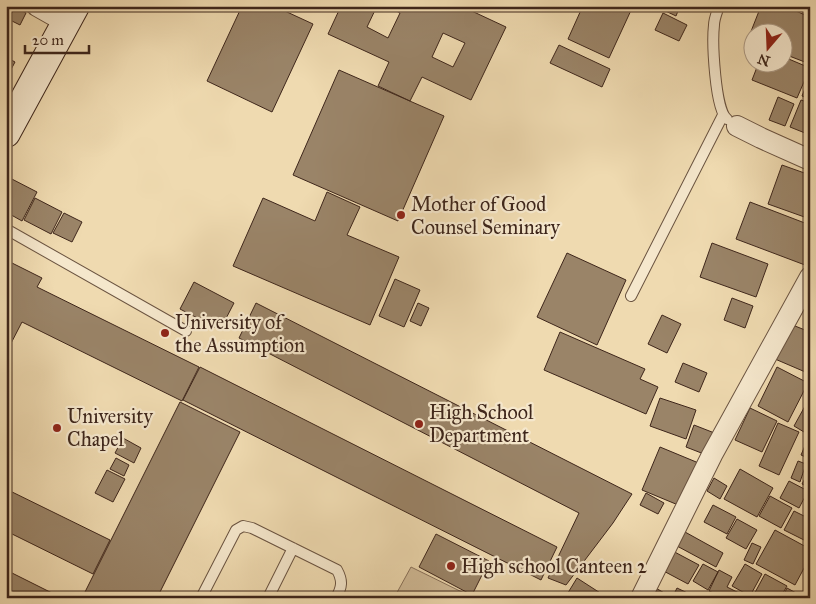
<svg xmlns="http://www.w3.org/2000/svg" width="816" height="604" viewBox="0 0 816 604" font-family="'IM FELL Great Primer',serif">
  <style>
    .grass { fill: #d1bb97; stroke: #887059 }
    .building { fill: #9a8468; stroke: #3e261b; fill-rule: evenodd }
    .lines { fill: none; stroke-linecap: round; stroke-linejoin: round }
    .lane-casing { stroke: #6a5340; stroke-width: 12 }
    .street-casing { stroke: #6a5340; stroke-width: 22 }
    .secondary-casing { stroke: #3e261b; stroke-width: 30 }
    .lane { stroke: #f5e7cc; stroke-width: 10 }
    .street { stroke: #f5e7cc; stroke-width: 20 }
    .secondary { stroke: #f5e7cc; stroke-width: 28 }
    .poi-dot { fill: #8f2418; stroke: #f5e7cc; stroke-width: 2 }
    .labels { text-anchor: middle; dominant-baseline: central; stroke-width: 4.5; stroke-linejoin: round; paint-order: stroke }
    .poi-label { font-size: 20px; fill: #3e261b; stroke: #f5e7cc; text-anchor: start }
  </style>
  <rect width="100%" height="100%" fill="#efdab0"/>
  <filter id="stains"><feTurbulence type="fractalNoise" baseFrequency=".004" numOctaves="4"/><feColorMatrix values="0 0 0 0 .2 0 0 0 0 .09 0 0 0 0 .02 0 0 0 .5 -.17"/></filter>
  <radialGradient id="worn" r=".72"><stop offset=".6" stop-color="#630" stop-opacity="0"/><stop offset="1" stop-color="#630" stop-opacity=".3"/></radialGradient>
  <path class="grass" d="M 411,567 L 468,595 L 466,598 L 394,598 Z"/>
  <path class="building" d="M 6,6 L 13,6 L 26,13 L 20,25 L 6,18 Z
    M 242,6 L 274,6 L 313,24 L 272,112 L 207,81 Z
    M 341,6 L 377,6 L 367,27 L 388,38 L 400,13 L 387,6 L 461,6 L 506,27 L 471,100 L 422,77 L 410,101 L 378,86 L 389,62 L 328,34 ZM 443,33 L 465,43 L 453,67 L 432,57 Z
    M 573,6 L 633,6 L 609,58 L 568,39 L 581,10 Z
    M 655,6 L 680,6 L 676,16 Z
    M 735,6 L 747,6 L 745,11 Z
    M 761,6 L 784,6 L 810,17 L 810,64 L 784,54 L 784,32 L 754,32 L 754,42 L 748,39 Z
    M 663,13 L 687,25 L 679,41 L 655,30 Z
    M 559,45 L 610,69 L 602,87 L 550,63 Z
    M 6,57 L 15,62 L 7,77 L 6,77 Z
    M 784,57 L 810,68 L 797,98 L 752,80 L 759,62 L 784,62 Z
    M 339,70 L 444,116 L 398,221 L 293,175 Z
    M 810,76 L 810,99 L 802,96 Z
    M 778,97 L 794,104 L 785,126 L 769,120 Z
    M 801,100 L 810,103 L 810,135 L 790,127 Z
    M 782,165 L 810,175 L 810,219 L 768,204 Z
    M 6,176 L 37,192 L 22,221 L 6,212 Z
    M 327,192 L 360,207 L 347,235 L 399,257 L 370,325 L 233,266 L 263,198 L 315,221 Z
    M 35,198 L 62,212 L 51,234 L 24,220 Z
    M 750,202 L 810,225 L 810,253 L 805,265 L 736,239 Z
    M 64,213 L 82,222 L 72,242 L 53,233 Z
    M 712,243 L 768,264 L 756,297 L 700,277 Z
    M 567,253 L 626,280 L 597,345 L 537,317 Z
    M 8,261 L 42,278 L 37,287 L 199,367 L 182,401 L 22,322 L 6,353 L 6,266 Z
    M 395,279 L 420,290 L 404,327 L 379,316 Z
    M 194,282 L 234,303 L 220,330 L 180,309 Z
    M 732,298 L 753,306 L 745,328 L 724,320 Z
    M 256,303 L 632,494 L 613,523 L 566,585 L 548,578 L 579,513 L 239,338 Z
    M 418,303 L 429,308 L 421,326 L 410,321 Z
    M 662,315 L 681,324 L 667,353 L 648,344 Z
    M 790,324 L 810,332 L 810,374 L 775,359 Z
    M 560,332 L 645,369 L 640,379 L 658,387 L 646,414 L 544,370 Z
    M 683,363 L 707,373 L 699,392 L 675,382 Z
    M 200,367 L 557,547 L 541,580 L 183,400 Z
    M 777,367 L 808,383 L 788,422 L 758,406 Z
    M 810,397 L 810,433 L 809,435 L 794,426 Z
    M 660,398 L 696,410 L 686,439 L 650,426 Z
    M 180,402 L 240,432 L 157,598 L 82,598 Z
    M 750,408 L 777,421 L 762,452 L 735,440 Z
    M 778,423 L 799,432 L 779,475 L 759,466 Z
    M 694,425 L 717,434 L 709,456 L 686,447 Z
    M 123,438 L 141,448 L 134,463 L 115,453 Z
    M 807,441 L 810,443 L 810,459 L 801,455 Z
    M 660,447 L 701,464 L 683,507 L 642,490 Z
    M 116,458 L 129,465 L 124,476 L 110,469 Z
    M 798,461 L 806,464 L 800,482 L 791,478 Z
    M 740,469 L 773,488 L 757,517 L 724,499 Z
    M 810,469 L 810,488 L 802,484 Z
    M 107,470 L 125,479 L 113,502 L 95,493 Z
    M 714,478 L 727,486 L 720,499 L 707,491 Z
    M 789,481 L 808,491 L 799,508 L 780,498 Z
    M 6,489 L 110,540 L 93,574 L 6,531 Z
    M 646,493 L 664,503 L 658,514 L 640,505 Z
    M 770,496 L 792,508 L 781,528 L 759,516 Z
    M 713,505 L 736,517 L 727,534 L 704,522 Z
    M 794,511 L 810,519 L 810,543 L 784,530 Z
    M 737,519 L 757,530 L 746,549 L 726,538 Z
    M 775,530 L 810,549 L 810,557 L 795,585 L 756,564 Z
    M 685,532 L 723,553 L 716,567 L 677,546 Z
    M 436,534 L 489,561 L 472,595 L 419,567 Z
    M 752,543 L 761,547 L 753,564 L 744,560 Z
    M 669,549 L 699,565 L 688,584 L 658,568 Z
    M 703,564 L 718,572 L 708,590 L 693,581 Z
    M 745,564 L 762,574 L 750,596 L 732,586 Z
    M 6,570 L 62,598 L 6,598 Z
    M 719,570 L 732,577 L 727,587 L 739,593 L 736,598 L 717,598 L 718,595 L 709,591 Z
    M 765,574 L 787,586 L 780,598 L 752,598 Z
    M 577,578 L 608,598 L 569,598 L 566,596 Z
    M 654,587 L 666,594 L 663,598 L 648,598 Z
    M 677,588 L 698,598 L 672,598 Z
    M 787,588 L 798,594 L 796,598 L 782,598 Z"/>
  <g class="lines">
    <defs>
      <path id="lane" d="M 719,6 C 717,12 714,19 714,25 C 712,42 715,110 727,119
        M 6,229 L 186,331
        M 631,296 L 723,115
        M 201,598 L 236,530 L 243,526 L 252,528 L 337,570 C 343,581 342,587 336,598
        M 268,598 L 293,548"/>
      <path id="street" d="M 37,6 L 67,23
        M 737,126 L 761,138 L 810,160
        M 641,598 L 712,455 L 810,277"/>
      <path id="secondary" d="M 6,133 L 75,6"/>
    </defs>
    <use href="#lane" class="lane-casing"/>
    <use href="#street" class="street-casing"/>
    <use href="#secondary" class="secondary-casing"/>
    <use href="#lane" class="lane"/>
    <use href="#street" class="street"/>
    <use href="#secondary" class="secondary"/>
  </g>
  <g class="poi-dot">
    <circle cx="401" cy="215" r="5"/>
    <circle cx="165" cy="333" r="5"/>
    <circle cx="419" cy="424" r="5"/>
    <circle cx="57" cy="428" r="5"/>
    <circle cx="451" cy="566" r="5"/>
  </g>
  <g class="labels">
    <g class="poi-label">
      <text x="411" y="204">Mother of Good<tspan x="411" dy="23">Counsel Seminary</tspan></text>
      <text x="175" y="322">University of<tspan x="175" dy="23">the Assumption</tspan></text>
      <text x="429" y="412">High School<tspan x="429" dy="23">Department</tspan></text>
      <text x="67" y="416">University<tspan x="67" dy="23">Chapel</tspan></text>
      <text x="461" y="566">High school Canteen 2</text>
    </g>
  </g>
  <rect width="816" height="604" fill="none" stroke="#efdab0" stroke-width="25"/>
  <rect x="8" y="8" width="801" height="589" fill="none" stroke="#3e261b" stroke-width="2.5"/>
  <rect x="12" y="12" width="791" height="579" fill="none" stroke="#3e261b"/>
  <g transform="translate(768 48) rotate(199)"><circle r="24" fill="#f5e7cc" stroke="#ac9a85"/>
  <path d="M0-4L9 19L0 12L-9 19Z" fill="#8f2418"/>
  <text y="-8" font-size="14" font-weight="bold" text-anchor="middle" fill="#3e261b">N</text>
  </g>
  <path d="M25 45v8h64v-8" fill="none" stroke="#3e261b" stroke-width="2.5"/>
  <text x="32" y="45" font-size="15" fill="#3e261b" stroke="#f5e7cc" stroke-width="4" paint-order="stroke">20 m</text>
  <rect width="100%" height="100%" filter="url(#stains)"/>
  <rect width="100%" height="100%" fill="url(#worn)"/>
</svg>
